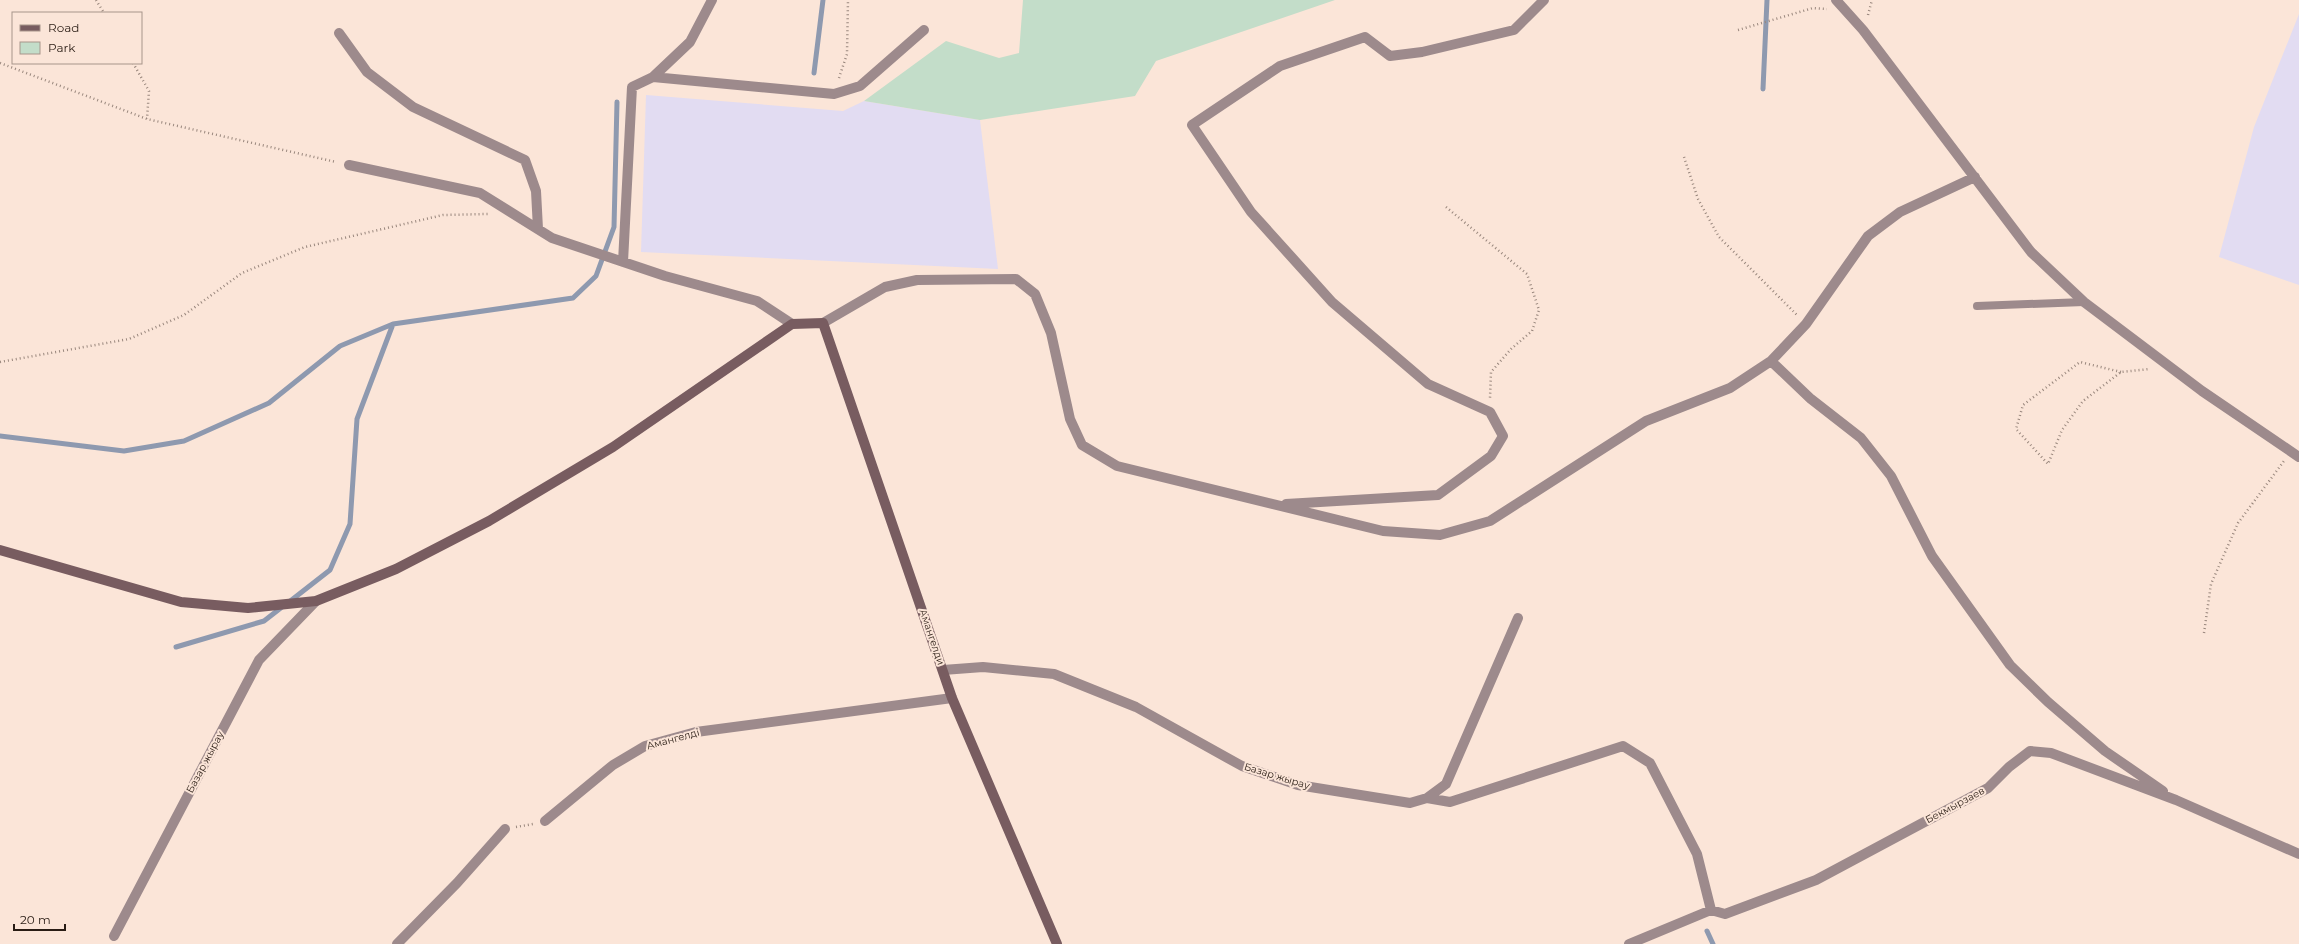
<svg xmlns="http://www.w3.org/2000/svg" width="2299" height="944" viewBox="0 0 2299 944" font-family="Montserrat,sans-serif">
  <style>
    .industrial { fill: #e2dcf2 }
    .green { fill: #c3ddc9 }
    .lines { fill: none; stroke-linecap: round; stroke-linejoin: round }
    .stream { stroke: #8e99af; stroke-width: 5 }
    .path { stroke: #99877d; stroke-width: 2.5; stroke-dasharray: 1 3; stroke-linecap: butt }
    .lane { stroke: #9d8a8c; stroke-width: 8 }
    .street { stroke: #9d8a8c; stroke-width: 10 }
    .secondary { stroke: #785c60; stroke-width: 10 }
    .labels { text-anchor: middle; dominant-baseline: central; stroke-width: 4; stroke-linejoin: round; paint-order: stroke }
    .street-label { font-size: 10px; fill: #291c14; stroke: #fbe5d8 }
  </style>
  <rect width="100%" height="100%" fill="#fbe5d8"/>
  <path class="industrial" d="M 2299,14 L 2299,285 L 2219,257 L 2254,127 Z
    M 646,95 L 843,111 L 864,101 L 980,120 L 998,269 L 641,252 Z"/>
  <path class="green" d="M 1023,0 L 1335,0 L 1156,61 L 1135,96 L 980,120 L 864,101 L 946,41 L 999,58 L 1019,53 Z"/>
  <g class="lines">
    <path class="stream" d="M 814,73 L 823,0
      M 1763,89 L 1767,0
      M 0,436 L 124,451 L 184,441 L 269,403 L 340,346 L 393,324 L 573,298 L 596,276 L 614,227 L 617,102
      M 289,602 L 330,570 L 350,524 L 357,419 L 393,324
      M 176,647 L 264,621 L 282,607
      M 1707,931 L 1713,944"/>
    <path class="path" d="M 96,0 L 104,13
      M 1868,15 L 1872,0
      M 1738,30 L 1813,8 L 1827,9
      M 0,63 L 147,119 L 336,162
      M 133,63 L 149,91 L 147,119
      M 839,78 L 847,54 L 848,0
      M 1684,157 L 1698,199 L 1719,237 L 1797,315
      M 1446,207 L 1527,274 L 1539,310 L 1532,331 L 1511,349 L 1491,372 L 1490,398
      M 0,362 L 129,339 L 184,315 L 242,273 L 305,247 L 443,215 L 488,214
      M 2121,372 L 2080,362 L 2023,405 L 2016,429 L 2048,464 L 2062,430 L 2083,401 L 2121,372 L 2150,369
      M 2204,633 L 2211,584 L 2238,523 L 2284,461
      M 516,827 L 533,824"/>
    <path class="lane" d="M 1977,306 L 2084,302"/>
    <path class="street" d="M 1836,0 L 1863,30 L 2031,252 L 2084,302 L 2202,391 L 2299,457
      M 339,33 L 367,72 L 413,107 L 525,160 L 536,191 L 538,229
      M 653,77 L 690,42 L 712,0
      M 349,165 L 480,193 L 552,238 L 665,276 L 757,301 L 792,324
      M 623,262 L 632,87 L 653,77 L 834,94 L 860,86 L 924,30
      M 823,323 L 885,287 L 917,280 L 1016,279 L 1035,294 L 1051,333 L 1070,419 L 1082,445 L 1117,466 L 1383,531 L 1440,535 L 1490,521 L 1646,421 L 1730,388 L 1771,361 L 1806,324 L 1868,236 L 1900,212 L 1975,177
      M 1771,361 L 1811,399 L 1861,438 L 1891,476 L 1932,556 L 2010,665 L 2048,702 L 2105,751 L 2163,791
      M 1286,504 L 1438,495 L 1491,456 L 1503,436 L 1490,412 L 1428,384 L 1332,302 L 1251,212 L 1192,125 L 1280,66 L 1365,37 L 1390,56 L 1422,52 L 1514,30 L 1544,0
      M 943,670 L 983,667 L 1054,674 L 1136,707 L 1242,766 L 1298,785 L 1410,803 L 1427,798 L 1446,784 L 1518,618
      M 1427,798 L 1450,802 L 1623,746 L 1650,763 L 1697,854 L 1711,910
      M 545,821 L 613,765 L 645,746 L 696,732 L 952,698
      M 114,936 L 259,660 L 316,601
      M 397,944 L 457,883 L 505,829
      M 1629,944 L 1711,910 L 1725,914 L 1816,880 L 1988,788 L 2009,767 L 2030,751 L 2051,753 L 2176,800 L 2299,854"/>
    <path class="secondary" d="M 0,550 L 181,602 L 248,608 L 316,601 L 396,569 L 489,521 L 613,447 L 792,324 L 823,323 L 952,698 L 1057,944"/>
  </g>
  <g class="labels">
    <g class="street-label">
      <text transform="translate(932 637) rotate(71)">Амангелди</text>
      <text transform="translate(673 739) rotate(-15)">Амангелді</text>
      <text transform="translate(205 762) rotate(-62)">Базар жырау</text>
      <text transform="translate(1277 776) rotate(17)">Базар жырау</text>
      <text transform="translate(1955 805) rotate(-28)">Бекмырзаев</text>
    </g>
  </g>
  <rect x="12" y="12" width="130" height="52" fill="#fbe5d8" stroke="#a7958a"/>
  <rect x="20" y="25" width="20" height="6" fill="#785c60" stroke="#a7958a"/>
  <text x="48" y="32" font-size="12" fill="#291c14">Road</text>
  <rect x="20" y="42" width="20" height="12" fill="#c3ddc9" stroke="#a7958a"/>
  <text x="48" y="52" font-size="12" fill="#291c14">Park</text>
  <path d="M14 924v6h51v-6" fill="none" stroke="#291c14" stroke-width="2"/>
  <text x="20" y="924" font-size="12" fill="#291c14" stroke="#fbe5d8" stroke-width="3" paint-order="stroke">20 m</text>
</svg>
